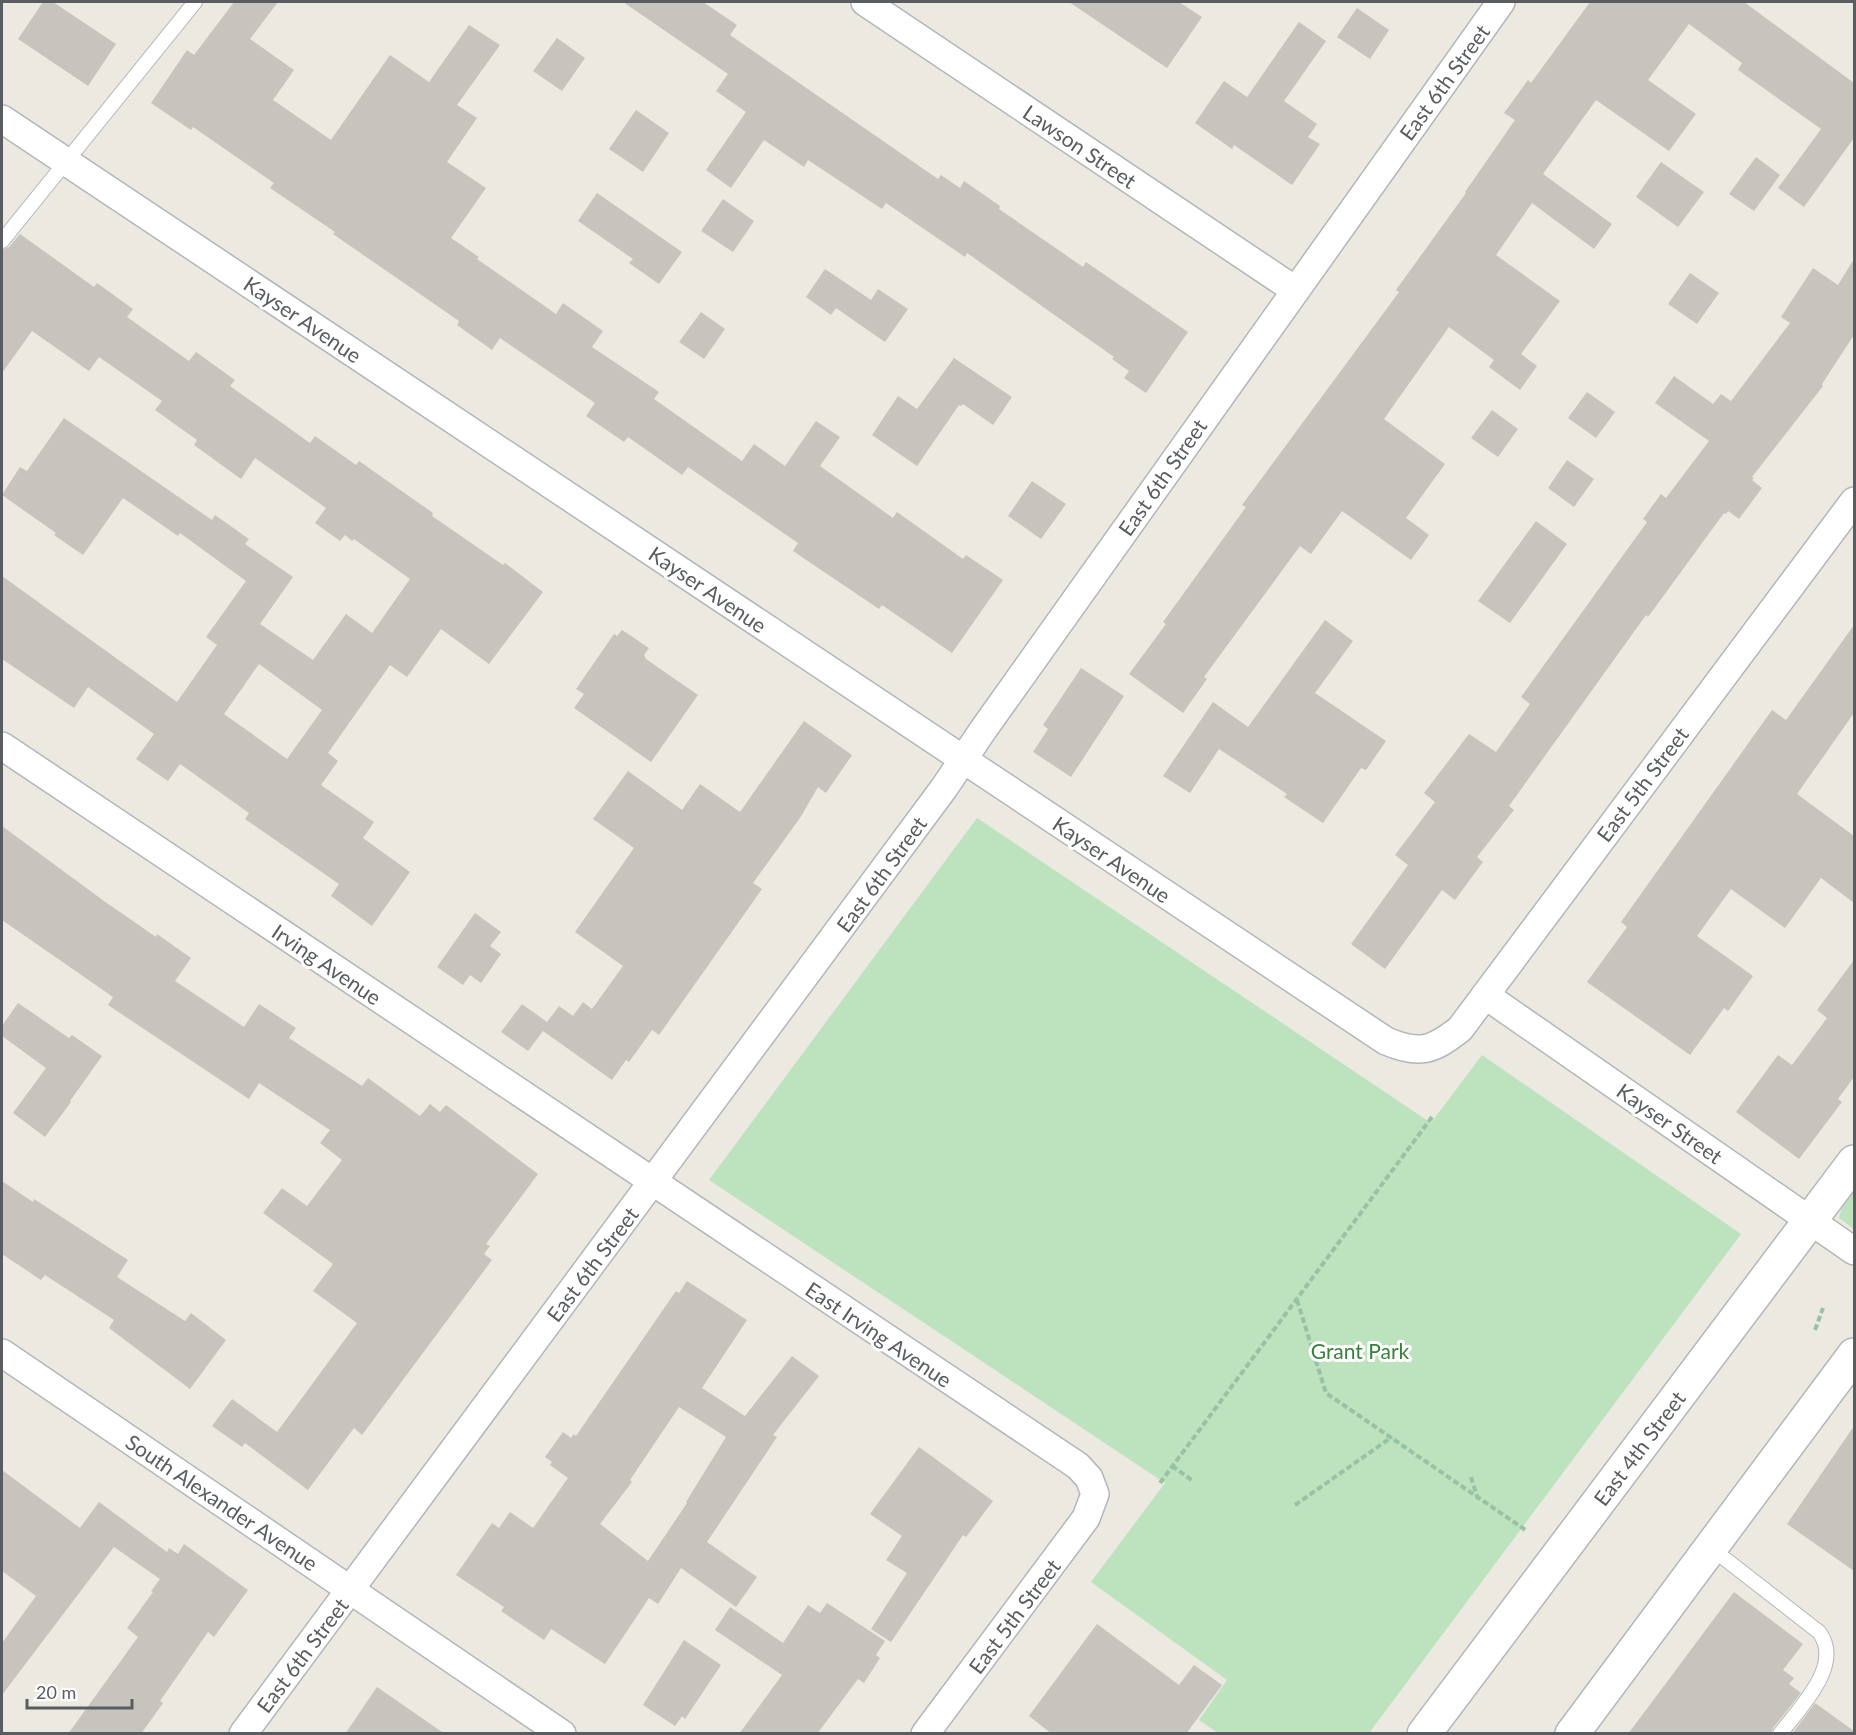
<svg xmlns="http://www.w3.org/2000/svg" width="1856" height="1735" viewBox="0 0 1856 1735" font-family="Lato,sans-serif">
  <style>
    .green { fill: #bde2be }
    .building { fill: #c6c4bd; fill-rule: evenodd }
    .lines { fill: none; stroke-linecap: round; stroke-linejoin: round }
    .service-casing { stroke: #b3b6ba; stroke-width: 16 }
    .minor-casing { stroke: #b3b6ba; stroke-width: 30 }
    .tertiary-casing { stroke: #b3b6ba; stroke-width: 36 }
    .path { stroke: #97c2a4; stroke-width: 4; stroke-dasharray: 6 3; stroke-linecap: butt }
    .service { stroke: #fff; stroke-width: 14 }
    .minor { stroke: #fff; stroke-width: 27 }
    .tertiary { stroke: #fff; stroke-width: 33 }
    .labels { text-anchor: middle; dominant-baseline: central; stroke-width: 6; stroke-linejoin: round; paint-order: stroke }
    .street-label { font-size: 21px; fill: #595c60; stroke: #fff }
    .park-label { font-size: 21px; fill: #38803d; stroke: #fff }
  </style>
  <rect width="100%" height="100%" fill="#ebe9e0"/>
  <path class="green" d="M 977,818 L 1431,1123 L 1482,1055 L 1741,1234 L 1369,1733 L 1218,1733 L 1199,1720 L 1227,1680 L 1091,1582 L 1165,1483 L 709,1180 Z
    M 1854,1189 L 1854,1229 L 1839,1218 L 1843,1204 Z"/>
  <path class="building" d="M 43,2 L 53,2 L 116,44 L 88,86 L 18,39 Z
    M 234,2 L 278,2 L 250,39 L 294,70 L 273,100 L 331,140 L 390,55 L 429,82 L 469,25 L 500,45 L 457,105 L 477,118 L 447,162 L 486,188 L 451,238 L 479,257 L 477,259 L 556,314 L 563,303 L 603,331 L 592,347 L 659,392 L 654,399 L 742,461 L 754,444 L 785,466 L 816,421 L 840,437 L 820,466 L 893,518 L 897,512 L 963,559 L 966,555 L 1003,580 L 952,653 L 882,605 L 879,609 L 793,551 L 798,543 L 688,467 L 682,475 L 628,437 L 624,442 L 586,416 L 595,403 L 500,338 L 492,350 L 457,325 L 459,321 L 346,243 L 333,234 L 335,232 L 270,188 L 274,183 L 193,127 L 191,130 L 151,103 L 187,50 L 194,55 Z
    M 623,2 L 703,2 L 737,25 L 730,35 L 938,179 L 941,175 L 960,188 L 964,181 L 1000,206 L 999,209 L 1083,267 L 1086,262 L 1188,332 L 1146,393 L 1124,378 L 1129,371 L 1112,359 L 1114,357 L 967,253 L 965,257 L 886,203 L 882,209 L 808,160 L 804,167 L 764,140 L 731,188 L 706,170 L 746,112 L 716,91 L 728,74 Z
    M 1069,2 L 1179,2 L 1202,17 L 1167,68 Z
    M 1590,2 L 1744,2 L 1854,83 L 1854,138 L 1804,207 L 1778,188 L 1821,129 L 1738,70 L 1742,63 L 1689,24 L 1648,80 L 1696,114 L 1669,151 L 1596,100 L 1543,174 L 1612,224 L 1594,249 L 1532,203 L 1496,255 L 1560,301 L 1521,354 L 1537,366 L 1520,390 L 1489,367 L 1494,360 L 1449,327 L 1384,419 L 1445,464 L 1406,518 L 1429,535 L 1411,560 L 1342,511 L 1311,554 L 1300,546 L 1204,677 L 1207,679 L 1183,713 L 1129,674 L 1166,624 L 1163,622 L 1246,507 L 1242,505 L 1399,292 L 1396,290 L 1466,193 L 1465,192 L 1515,120 L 1504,113 L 1528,80 L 1531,83 Z
    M 1357,8 L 1389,30 L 1370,59 L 1337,37 Z
    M 1299,22 L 1326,41 L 1284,101 L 1317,124 L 1308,137 L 1320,144 L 1292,185 L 1234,145 L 1232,149 L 1195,123 L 1224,81 L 1247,97 Z
    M 557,38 L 585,58 L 562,91 L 533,71 Z
    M 636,110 L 669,133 L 643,172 L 609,149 Z
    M 1756,157 L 1780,175 L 1754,211 L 1729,194 Z
    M 1661,162 L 1704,192 L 1678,227 L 1636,197 Z
    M 597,193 L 682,252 L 659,284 L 629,263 L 633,259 L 578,221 Z
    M 723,199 L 754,221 L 733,252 L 701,231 Z
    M 20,234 L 94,287 L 97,283 L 133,309 L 127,317 L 189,361 L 196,352 L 235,380 L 230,386 L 310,443 L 315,436 L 356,465 L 359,461 L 433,513 L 432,516 L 503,565 L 505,563 L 543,592 L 489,664 L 441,629 L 407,677 L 390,665 L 328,753 L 338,761 L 321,785 L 374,822 L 363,838 L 410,872 L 372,926 L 331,896 L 339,884 L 245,819 L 249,813 L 180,764 L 168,781 L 136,759 L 154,734 L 88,687 L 74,708 L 2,659 L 2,576 L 177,702 L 217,645 L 206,637 L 246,581 L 180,533 L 178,536 L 123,498 L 83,555 L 54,535 L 56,533 L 2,495 L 20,467 L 27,471 L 64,418 L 212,520 L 215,515 L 249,539 L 245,544 L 293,577 L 260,624 L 313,660 L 346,614 L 372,633 L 410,579 L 354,539 L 352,541 L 345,535 L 340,541 L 315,523 L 326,508 L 255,458 L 241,479 L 194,445 L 197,440 L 155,410 L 162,401 L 99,357 L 89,371 L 32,331 L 2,373 L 2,250 L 9,247 ZM 259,664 L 322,710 L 287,759 L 224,714 Z
    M 1854,259 L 1854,335 L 1822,384 L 1823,386 L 1752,477 L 1754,478 L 1752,480 L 1762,488 L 1739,519 L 1728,511 L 1726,514 L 1724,513 L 1648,617 L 1646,615 L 1509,806 L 1514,810 L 1477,857 L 1483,862 L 1455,900 L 1442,890 L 1385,969 L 1351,944 L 1408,865 L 1395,855 L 1435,802 L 1424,793 L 1469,734 L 1496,752 L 1530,704 L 1521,697 L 1647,522 L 1643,519 L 1661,494 L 1666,498 L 1709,441 L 1655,403 L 1674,376 L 1713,404 L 1721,394 L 1731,401 L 1790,323 L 1781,317 L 1813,268 L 1838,285 Z
    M 825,269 L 871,300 L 878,289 L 908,309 L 885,342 L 836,308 L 831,315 L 806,297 Z
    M 1690,273 L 1719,293 L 1697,324 L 1668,304 Z
    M 701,312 L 725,329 L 704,359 L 679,342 Z
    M 954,358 L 1012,397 L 993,425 L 963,404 L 961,406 L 959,405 L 917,466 L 872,435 L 898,396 L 917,409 Z
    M 1587,392 L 1615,412 L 1596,438 L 1568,418 Z
    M 1492,410 L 1518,429 L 1498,457 L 1471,438 Z
    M 1567,460 L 1594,479 L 1574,507 L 1548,488 Z
    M 1032,481 L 1066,504 L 1041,539 L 1008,516 Z
    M 1536,521 L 1567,544 L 1510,623 L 1478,601 Z
    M 1325,620 L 1353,641 L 1315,693 L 1386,741 L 1366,770 L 1361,768 L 1323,823 L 1284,797 L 1287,794 L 1219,749 L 1190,793 L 1163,776 L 1213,702 L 1248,727 Z
    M 1854,625 L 1854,713 L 1797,794 L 1854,836 L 1854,903 L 1821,878 L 1785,928 L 1731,889 L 1697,936 L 1753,976 L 1728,1011 L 1724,1008 L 1690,1055 L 1587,982 L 1627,927 L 1621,922 L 1772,710 L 1786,720 Z
    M 622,630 L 649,648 L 644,655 L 646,659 L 698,695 L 651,762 L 574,708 L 584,694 L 576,689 L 614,634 L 617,636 Z
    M 1081,668 L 1124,696 L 1071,777 L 1033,752 L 1048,729 L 1043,725 Z
    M 804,721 L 852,755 L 826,793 L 818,787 L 800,818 L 753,883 L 762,889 L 659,1035 L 652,1030 L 629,1062 L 626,1060 L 612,1080 L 543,1031 L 528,1051 L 501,1032 L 522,1004 L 547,1022 L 559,1006 L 573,1016 L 583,1002 L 592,1009 L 623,966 L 575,932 L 634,848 L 593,819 L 628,771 L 682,810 L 700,784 L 740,812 Z
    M 2,826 L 104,901 L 156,937 L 157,934 L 191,958 L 175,981 L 244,1027 L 259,1004 L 296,1028 L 289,1038 L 362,1086 L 368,1078 L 420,1116 L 430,1104 L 440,1112 L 446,1105 L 538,1174 L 486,1244 L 490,1246 L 484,1254 L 492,1260 L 362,1435 L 354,1428 L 308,1490 L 245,1443 L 242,1447 L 212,1426 L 232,1399 L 277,1432 L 357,1323 L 313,1291 L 333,1264 L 263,1213 L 282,1188 L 307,1206 L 342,1160 L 320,1143 L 330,1130 L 259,1083 L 249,1099 L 108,1005 L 113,997 L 2,920 Z
    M 475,913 L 501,932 L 490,946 L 501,954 L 481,983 L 470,975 L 463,985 L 437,967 Z
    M 1854,960 L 1854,1077 L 1838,1099 L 1842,1102 L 1799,1159 L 1736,1112 L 1778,1055 L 1792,1065 L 1827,1018 L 1817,1010 Z
    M 18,1003 L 69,1038 L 72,1035 L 102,1056 L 70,1101 L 71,1102 L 45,1137 L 13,1113 L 46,1068 L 2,1036 L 2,1026 Z
    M 2,1181 L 33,1202 L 34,1199 L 128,1260 L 117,1277 L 185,1321 L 191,1313 L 226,1340 L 190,1389 L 109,1328 L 114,1320 L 45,1275 L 41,1280 L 2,1254 Z
    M 687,1281 L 747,1320 L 702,1388 L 745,1416 L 792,1356 L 819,1376 L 773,1435 L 777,1437 L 707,1542 L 757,1577 L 736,1607 L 681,1568 L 658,1604 L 649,1598 L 605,1664 L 551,1629 L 544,1640 L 501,1611 L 504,1607 L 456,1575 L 492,1523 L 499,1528 L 510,1512 L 533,1528 L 568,1478 L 550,1465 L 552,1462 L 545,1457 L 563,1432 L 571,1438 L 574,1434 L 576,1436 L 676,1291 L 679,1293 ZM 679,1407 L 726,1437 L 686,1502 L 687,1503 L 648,1561 L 600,1524 L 632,1482 L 630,1480 Z
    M 1854,1426 L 1854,1571 L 1787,1524 Z
    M 919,1447 L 993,1501 L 966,1537 L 963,1535 L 891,1642 L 871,1629 L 907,1573 L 886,1560 L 902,1536 L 870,1514 Z
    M 2,1470 L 80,1528 L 99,1502 L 167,1552 L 169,1548 L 178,1554 L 184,1544 L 248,1590 L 214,1637 L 208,1632 L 160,1701 L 163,1703 L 141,1734 L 68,1734 L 138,1637 L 127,1628 L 153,1592 L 151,1591 L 160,1579 L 114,1547 L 2,1695 L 2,1643 L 36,1596 L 2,1571 Z
    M 1734,1592 L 1803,1644 L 1783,1670 L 1794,1678 L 1789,1684 L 1801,1693 L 1773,1728 L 1771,1734 L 1628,1734 Z
    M 827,1603 L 885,1641 L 876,1655 L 880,1658 L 864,1683 L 858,1679 L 817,1734 L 739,1734 L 782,1675 L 715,1630 L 730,1607 L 783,1643 L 808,1605 L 820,1613 Z
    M 1097,1624 L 1179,1685 L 1194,1665 L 1222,1685 L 1186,1734 L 1052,1734 L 1029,1716 Z
    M 684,1640 L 721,1665 L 685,1719 L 682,1716 L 675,1726 L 643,1705 Z
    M 377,1687 L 445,1734 L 345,1734 Z
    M 1815,1703 L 1854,1731 L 1854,1734 L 1792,1734 Z"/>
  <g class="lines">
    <defs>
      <path id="service" d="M 2,241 L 195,2
        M 1711,1548 L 1819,1632 C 1844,1665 1800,1707 1780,1734"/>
      <path id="minor" d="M 865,2 L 1295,290
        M 2,119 L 1386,1041 C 1419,1055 1432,1051 1460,1029 L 1854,501
        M 2,746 L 1078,1466 L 1089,1478 L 1095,1494 L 1086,1518 L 925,1734
        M 1485,995 L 1854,1251
        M 2,1353 L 562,1734
        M 243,1734 L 944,788 L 983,730 L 1501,2"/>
      <path id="tertiary" d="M 1424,1734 L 1854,1162
        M 1572,1734 L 1854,1355"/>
    </defs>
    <use href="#service" class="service-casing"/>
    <use href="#minor" class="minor-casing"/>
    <use href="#tertiary" class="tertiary-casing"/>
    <path class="path" d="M 1297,1300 L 1326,1393 L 1527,1531
      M 1815,1330 L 1823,1308
      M 1172,1466 L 1193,1481
      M 1471,1477 L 1478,1499
      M 1160,1483 L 1432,1117
      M 1295,1505 L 1392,1437"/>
    <use href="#service" class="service"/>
    <use href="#minor" class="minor"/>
    <use href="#tertiary" class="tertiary"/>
  </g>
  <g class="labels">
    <g class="street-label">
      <text transform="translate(1444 82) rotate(-54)">East 6th Street</text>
      <text transform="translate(1080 146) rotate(34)">Lawson Street</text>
      <text transform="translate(303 319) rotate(34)">Kayser Avenue</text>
      <text transform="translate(1162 477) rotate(-55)">East 6th Street</text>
      <text transform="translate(708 589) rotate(34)">Kayser Avenue</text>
      <text transform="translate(1642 784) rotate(-53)">East 5th Street</text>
      <text transform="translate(1112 859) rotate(34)">Kayser Avenue</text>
      <text transform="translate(881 874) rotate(-54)">East 6th Street</text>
      <text transform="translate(327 964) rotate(34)">Irving Avenue</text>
      <text transform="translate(1670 1123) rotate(35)">Kayser Street</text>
      <text transform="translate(592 1264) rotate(-53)">East 6th Street</text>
      <text transform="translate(879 1334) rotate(34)">East Irving Avenue</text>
      <text transform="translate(1639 1448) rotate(-53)">East 4th Street</text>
      <text transform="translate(222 1502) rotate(34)">South Alexander Avenue</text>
      <text transform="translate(1014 1616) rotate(-53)">East 5th Street</text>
      <text transform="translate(302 1655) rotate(-53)">East 6th Street</text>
    </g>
    <g class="park-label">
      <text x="1360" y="1350">Grant Park</text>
    </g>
  </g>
  <rect width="1856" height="1735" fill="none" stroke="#595c60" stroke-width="6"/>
  <path d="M27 1699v9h105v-9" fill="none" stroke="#595c60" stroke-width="3"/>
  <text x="36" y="1699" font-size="18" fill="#595c60" stroke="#ffffff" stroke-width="4.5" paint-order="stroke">20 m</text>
</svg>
